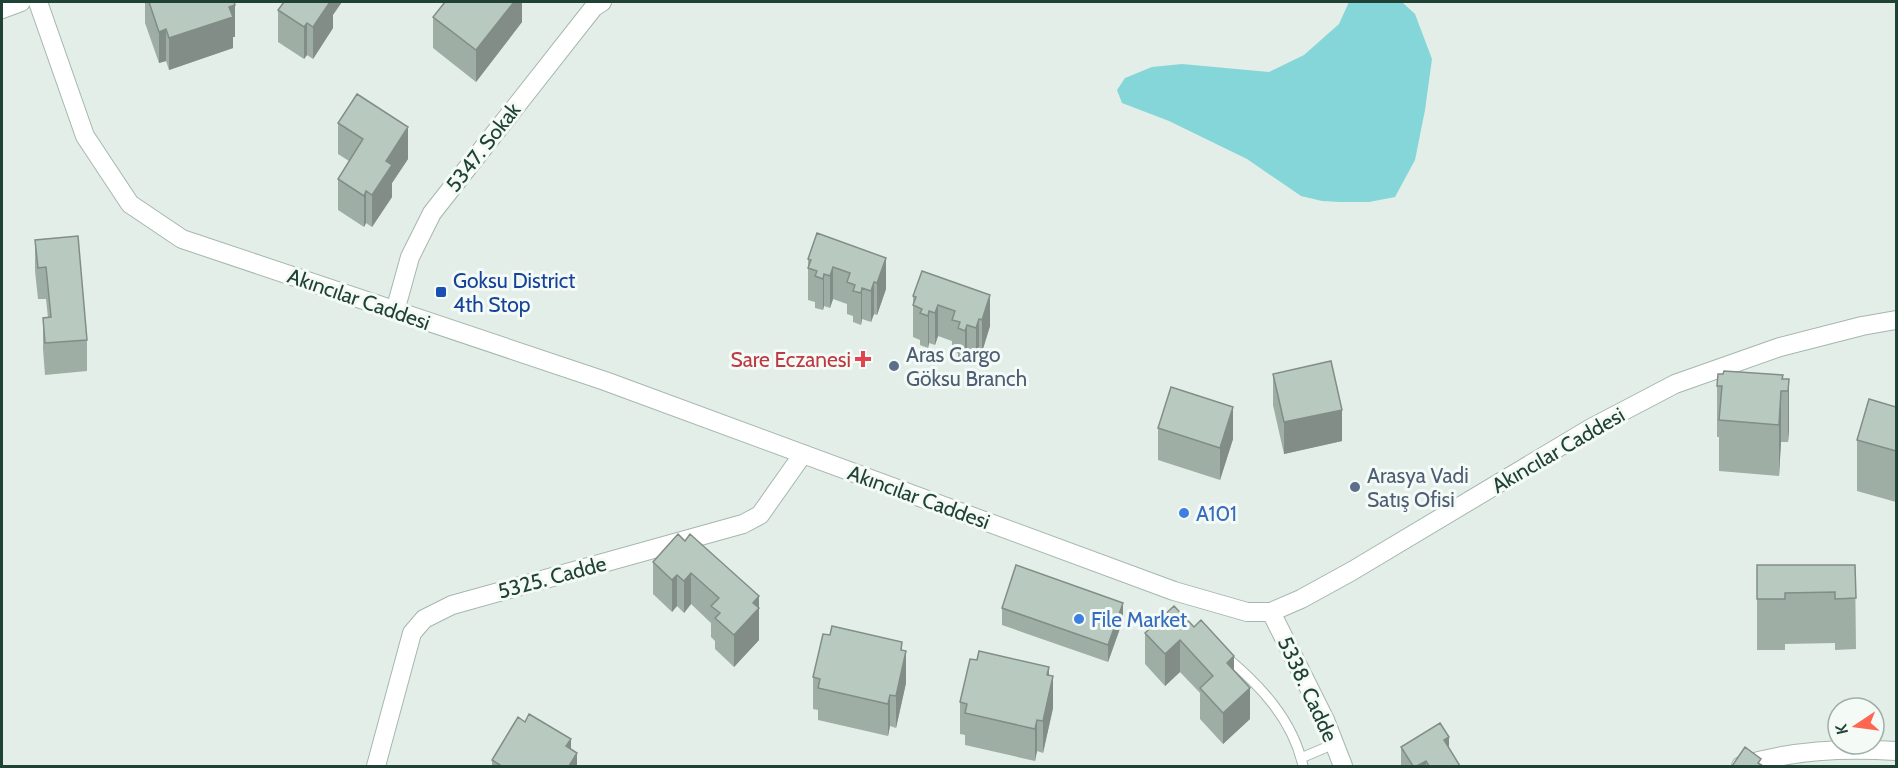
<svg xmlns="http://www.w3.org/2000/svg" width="1898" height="768" viewBox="0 0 1898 768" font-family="Cabin,sans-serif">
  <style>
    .water { fill: #85d6d9 }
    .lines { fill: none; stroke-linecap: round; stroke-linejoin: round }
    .service-casing { stroke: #a5b7af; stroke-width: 11 }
    .minor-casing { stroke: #a5b7af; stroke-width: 20 }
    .tertiary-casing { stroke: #a5b7af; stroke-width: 20 }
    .service { stroke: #fff; stroke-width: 9 }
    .minor { stroke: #fff; stroke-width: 18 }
    .tertiary { stroke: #fff; stroke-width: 18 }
    .wall { fill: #9eaea5 }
    .shaded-wall { fill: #818d86 }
    .building { fill: #b8cac0; stroke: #818d86; stroke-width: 1.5 }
    .transit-dot { fill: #1a4fb4; stroke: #f4faf6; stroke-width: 2 }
    .health-dot { fill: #e0444e; stroke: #f4faf6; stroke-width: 2 }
    .service-dot { fill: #5c6f8a; stroke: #f4faf6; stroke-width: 2 }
    .shop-dot { fill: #3f7fe0; stroke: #f4faf6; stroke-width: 2 }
    .labels { text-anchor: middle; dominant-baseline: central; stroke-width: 6; stroke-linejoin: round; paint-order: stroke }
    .street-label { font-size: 21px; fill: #204235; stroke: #f4faf6 }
    .transit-label { font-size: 21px; fill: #164399; stroke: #f4faf6; text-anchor: start }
    .service-label { font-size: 21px; fill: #4e5e75; stroke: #f4faf6; text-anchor: start }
    .health-label { font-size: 21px; fill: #be3a42; stroke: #f4faf6; text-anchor: end }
    .shop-label { font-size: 21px; fill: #366cbe; stroke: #f4faf6; text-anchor: start }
  </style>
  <rect width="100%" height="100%" fill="#e3eee8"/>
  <path class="water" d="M 1349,2 L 1402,2 L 1415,14 L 1432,59 L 1425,110 L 1415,160 L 1395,197 L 1369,202 L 1340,202 L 1322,201 L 1301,196 L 1247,159 L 1169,121 L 1122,103 L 1117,90 L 1125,78 L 1152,67 L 1182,64 L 1269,72 L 1304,55 L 1339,24 Z"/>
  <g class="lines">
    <defs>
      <path id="service" d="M 1225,656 C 1260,685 1293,720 1303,766
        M 1301,758 L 1334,744"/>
      <path id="minor" d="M 2,9 L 21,2
        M 395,311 L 410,257 L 432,213 L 594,7 L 602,2
        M 1271,612 L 1325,720 L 1343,766
        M 376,766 L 412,633 L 424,619 L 452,605 L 743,524 L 760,515 L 803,454
        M 1741,766 C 1792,750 1843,748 1896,751"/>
      <path id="tertiary" d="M 38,2 L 85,136 L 130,204 L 182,239 L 605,381 L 1174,591 L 1247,612 L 1271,612 L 1301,599 L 1352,571 L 1591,428 L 1675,384 L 1780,347 L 1862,326 L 1896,320"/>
    </defs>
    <use href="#service" class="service-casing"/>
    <use href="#minor" class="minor-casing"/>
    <use href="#tertiary" class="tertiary-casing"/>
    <use href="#service" class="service"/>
    <use href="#minor" class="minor"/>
    <use href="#tertiary" class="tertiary"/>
  </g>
  <path class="wall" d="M 145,2 L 234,2 L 235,37 L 233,37 L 233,48 L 169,70 L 166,61 L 159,63 L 145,23 Z
    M 522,2 L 522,22 L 476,82 L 433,48 L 433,17 Z
    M 278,10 L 333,15 L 333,28 L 313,59 L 307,55 L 304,59 L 278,42 Z
    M 338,123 L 408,159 L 392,183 L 392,197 L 372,227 L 366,223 L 364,227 L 338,210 L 338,179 L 349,161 L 338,154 Z
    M 817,233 L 886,289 L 877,315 L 874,314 L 871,322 L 862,319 L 861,325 L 853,322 L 853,316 L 847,314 L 847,304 L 833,299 L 830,308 L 824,306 L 823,310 L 815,308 L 815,302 L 808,300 L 808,259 Z
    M 35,240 L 87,340 L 87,371 L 45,375 L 43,349 L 43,318 L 48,318 L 46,299 L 38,299 L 35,271 Z
    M 922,271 L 990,326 L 982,352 L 979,351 L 976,360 L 967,357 L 965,362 L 958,359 L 958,353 L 952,351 L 952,341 L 938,336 L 935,345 L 929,343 L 928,348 L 920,345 L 920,340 L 913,337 L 913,296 Z
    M 1273,374 L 1342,441 L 1284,454 L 1273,405 Z
    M 1783,379 L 1789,379 L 1789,430 L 1788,442 L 1781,442 L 1779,476 L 1719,471 L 1719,437 L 1717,437 L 1717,386 Z
    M 1896,407 L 1896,502 L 1857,491 L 1857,440 Z
    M 1158,428 L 1233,439 L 1220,480 L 1158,460 Z
    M 685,541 L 759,596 L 759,640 L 734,667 L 715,649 L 715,641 L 711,637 L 711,623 L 691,604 L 684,613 L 677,606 L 672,612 L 653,594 L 653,562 Z
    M 1757,565 L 1855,565 L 1856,649 L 1835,650 L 1835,643 L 1785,644 L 1785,650 L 1757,650 Z
    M 1174,606 L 1234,670 L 1250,719 L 1223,744 L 1200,719 L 1200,693 L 1180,672 L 1165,686 L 1145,664 L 1145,633 Z
    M 1002,608 L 1123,620 L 1108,662 L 1002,625 Z
    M 902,650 L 906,683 L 896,728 L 890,726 L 888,736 L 818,720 L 818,710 L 813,709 L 813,677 Z
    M 1049,675 L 1053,708 L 1043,753 L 1037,751 L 1035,761 L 965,745 L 965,735 L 960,734 L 960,702 Z
    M 1401,747 L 1449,748 L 1460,766 L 1401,766 Z
    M 571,749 L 577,766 L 492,766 L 492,760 Z"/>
  <path class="shaded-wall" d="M 327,2 L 342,2 L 333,15 L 333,28 L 313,59 L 313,27 Z
    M 514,2 L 522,2 L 522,22 L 476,82 L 476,50 Z
    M 235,5 L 235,37 L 233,37 L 233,48 L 169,70 L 169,38 L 229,7 Z
    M 307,23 L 307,55 L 304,59 L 304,27 Z
    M 166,29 L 166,61 L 159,63 L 159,32 Z
    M 408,127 L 408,159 L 392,183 L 392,197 L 372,227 L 372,195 L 386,161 Z
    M 366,191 L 366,223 L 364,227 L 364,196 Z
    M 886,258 L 886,289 L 877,315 L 877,283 Z
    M 833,267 L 833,299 L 830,308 L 830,276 Z
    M 824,274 L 824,306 L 823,310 L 823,279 Z
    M 874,282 L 874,314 L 871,322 L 871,291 Z
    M 862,288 L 862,319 L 861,325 L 861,293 Z
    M 990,295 L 990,326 L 982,352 L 982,320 Z
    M 938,305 L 938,336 L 935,345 L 935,313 Z
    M 929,311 L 929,343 L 928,348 L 928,316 Z
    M 979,319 L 979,351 L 976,360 L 976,328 Z
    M 967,325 L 967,357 L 965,362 L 965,331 Z
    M 1789,379 L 1789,430 L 1788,442 L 1788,391 Z
    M 1781,391 L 1781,442 L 1779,476 L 1779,425 Z
    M 1233,407 L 1233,439 L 1220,480 L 1220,448 Z
    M 1342,410 L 1342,441 L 1284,454 L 1284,422 Z
    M 691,573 L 691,604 L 684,613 L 684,581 Z
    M 677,575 L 677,606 L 672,612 L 672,580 Z
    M 759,596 L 759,640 L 734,667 L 734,635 L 753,603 Z
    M 1123,603 L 1123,620 L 1108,662 L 1108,645 Z
    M 1180,640 L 1180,672 L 1165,686 L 1165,654 Z
    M 902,642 L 902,670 L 906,651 L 906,683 L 896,728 L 896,696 L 901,650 Z
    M 1234,656 L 1234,688 L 1227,663 Z
    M 1049,667 L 1049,695 L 1053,676 L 1053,708 L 1043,753 L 1043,721 L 1047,675 Z
    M 1250,688 L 1250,719 L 1223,744 L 1223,713 Z
    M 890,695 L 890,726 L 888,736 L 888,704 Z
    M 1037,720 L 1037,751 L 1035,761 L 1035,729 Z
    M 1449,737 L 1449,766 L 1444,740 Z
    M 571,739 L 571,763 L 577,753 L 577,766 L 566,766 L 566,746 Z
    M 1426,761 L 1426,766 L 1417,766 Z"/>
  <path class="building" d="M 149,2 L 234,2 L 235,5 L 229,7 L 233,17 L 169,38 L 166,29 L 159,32 Z
    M 284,2 L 330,2 L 313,27 L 307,23 L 304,27 L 278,10 Z
    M 445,2 L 514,2 L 476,50 L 433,17 Z
    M 357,94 L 408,127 L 386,161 L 392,165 L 372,195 L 366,191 L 364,196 L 338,179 L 363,139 L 338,123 Z
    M 817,233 L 886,258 L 877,283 L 874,282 L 871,291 L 862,288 L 861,293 L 853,291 L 855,285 L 847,282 L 850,273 L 833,267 L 830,276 L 824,274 L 823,279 L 815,276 L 817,271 L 808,268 L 811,260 L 808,259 Z
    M 78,236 L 87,340 L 45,343 L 43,318 L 51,317 L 46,267 L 38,268 L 35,240 Z
    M 922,271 L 990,295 L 982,320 L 979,319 L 976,328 L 967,325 L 965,331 L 958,328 L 960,322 L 952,320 L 955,311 L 938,305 L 935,313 L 929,311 L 928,316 L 920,313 L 922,309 L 913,305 L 916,297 L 913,296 Z
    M 1331,361 L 1342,410 L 1284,422 L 1273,374 Z
    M 1724,371 L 1783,375 L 1782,379 L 1789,379 L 1788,391 L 1781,391 L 1779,425 L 1719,420 L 1722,386 L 1717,386 L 1718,374 L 1723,374 Z
    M 1171,387 L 1233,407 L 1220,448 L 1158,428 Z
    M 1869,399 L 1896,407 L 1896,451 L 1857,440 Z
    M 678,534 L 685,541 L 690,534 L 759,596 L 753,603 L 759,608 L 734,635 L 715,618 L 720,613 L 711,606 L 719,598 L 691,573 L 684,581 L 677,575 L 672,580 L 653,562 Z
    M 1016,565 L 1123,603 L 1108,645 L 1002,608 Z
    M 1757,565 L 1855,565 L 1856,598 L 1835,599 L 1835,592 L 1785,593 L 1785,599 L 1757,599 Z
    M 1174,606 L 1194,627 L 1201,620 L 1234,656 L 1227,663 L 1250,688 L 1223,713 L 1200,688 L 1213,676 L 1180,640 L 1165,654 L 1145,633 Z
    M 832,626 L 902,642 L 901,650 L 906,651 L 896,696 L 890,695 L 888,704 L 818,688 L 820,679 L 813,677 L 823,634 L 830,635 Z
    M 979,651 L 1049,667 L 1047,675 L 1053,676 L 1043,721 L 1037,720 L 1035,729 L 965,713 L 967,704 L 960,702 L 970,659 L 977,660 Z
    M 529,714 L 571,739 L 566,746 L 577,753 L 569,766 L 499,766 L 500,765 L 492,760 L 518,717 L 525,722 Z
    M 1440,723 L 1449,737 L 1444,740 L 1460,766 L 1429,766 L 1426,761 L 1417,766 L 1413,766 L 1401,747 Z
    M 1745,747 L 1761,759 L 1758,763 L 1763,766 L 1732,766 Z"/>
  <rect class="transit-dot" x="435" y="286" width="12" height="12" rx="3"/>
  <path class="health-dot" d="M860 350h6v6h6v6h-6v6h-6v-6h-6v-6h6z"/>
  <g class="service-dot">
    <circle cx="894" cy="366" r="6"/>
    <circle cx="1355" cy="487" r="6"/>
  </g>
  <g class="shop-dot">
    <circle cx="1184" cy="513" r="6"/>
    <circle cx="1079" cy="619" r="6"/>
  </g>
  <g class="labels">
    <g class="street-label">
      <text transform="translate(483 147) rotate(-52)">5347. Sokak</text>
      <text transform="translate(359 299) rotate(19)">Akıncılar Caddesi</text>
      <text transform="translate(1558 450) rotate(-30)">Akıncılar Caddesi</text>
      <text transform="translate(919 497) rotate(20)">Akıncılar Caddesi</text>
      <text transform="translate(552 577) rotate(-15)">5325. Cadde</text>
      <text transform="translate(1308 689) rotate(65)">5338. Cadde</text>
    </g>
    <g class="transit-label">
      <text x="453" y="280">Goksu District<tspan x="453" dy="24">4th Stop</tspan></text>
    </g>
    <g class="service-label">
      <text x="906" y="354">Aras Cargo<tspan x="906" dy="24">Göksu Branch</tspan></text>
      <text x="1367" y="475">Arasya Vadi<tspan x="1367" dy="24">Satış Ofisi</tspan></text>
    </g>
    <g class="health-label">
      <text x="851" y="359">Sare Eczanesi</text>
    </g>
    <g class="shop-label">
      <text x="1196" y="513">A101</text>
      <text x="1091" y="619">File Market</text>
    </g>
  </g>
  <rect width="1898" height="768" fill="none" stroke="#204235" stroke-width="6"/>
  <g transform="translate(1856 726) rotate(257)"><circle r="28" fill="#f4faf6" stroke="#9fb0a9" stroke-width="1.5"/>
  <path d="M0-4.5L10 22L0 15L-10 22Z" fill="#ff6650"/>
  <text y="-9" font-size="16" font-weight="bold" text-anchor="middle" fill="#204235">K</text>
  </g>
</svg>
